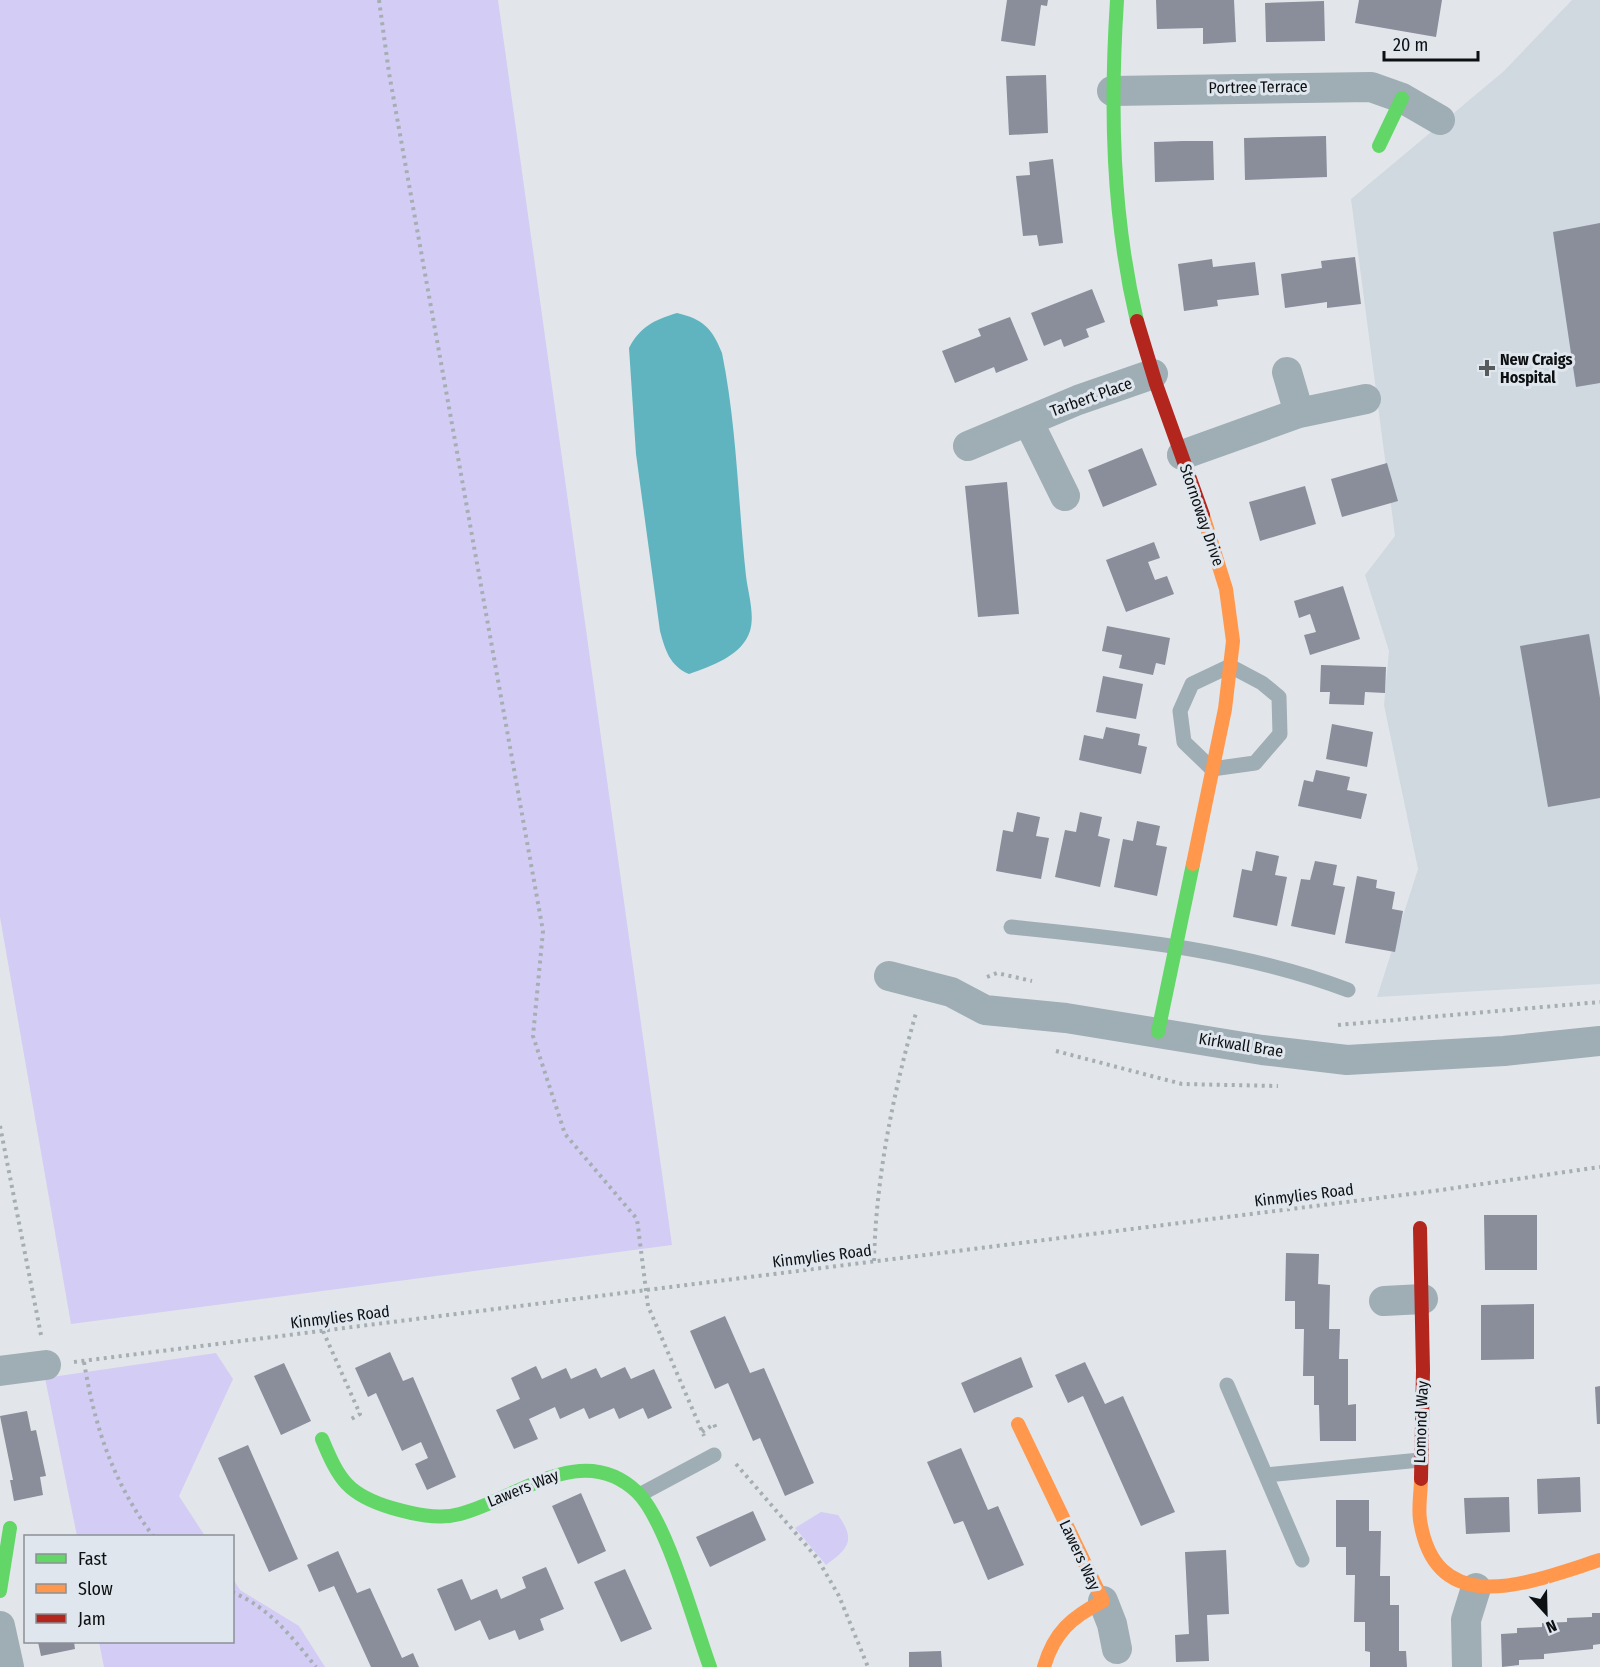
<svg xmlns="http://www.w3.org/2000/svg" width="1600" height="1667" viewBox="0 0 1600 1667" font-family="'Fira Sans Condensed',sans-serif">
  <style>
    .built { fill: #d0d8e0 }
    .green { fill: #d3ccf4 }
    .water { fill: #60b4bf }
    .building { fill: #8a8d9a }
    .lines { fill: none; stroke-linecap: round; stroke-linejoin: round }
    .path { stroke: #a5afb3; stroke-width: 4; stroke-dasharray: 3 4.5; stroke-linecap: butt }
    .lane { stroke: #9fadb4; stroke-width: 15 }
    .street { stroke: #9fadb4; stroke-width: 30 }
    .fast { stroke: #63d668; stroke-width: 14 }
    .slow { stroke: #ff974d; stroke-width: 14 }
    .jam { stroke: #b3261e; stroke-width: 14 }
    .poi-dot { fill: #585b5e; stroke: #dfe6ed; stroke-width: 2 }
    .labels { text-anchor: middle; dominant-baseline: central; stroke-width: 6; stroke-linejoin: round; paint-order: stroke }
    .street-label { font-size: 16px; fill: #0d1012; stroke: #dfe6ed }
    .poi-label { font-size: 16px; font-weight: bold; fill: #0d1012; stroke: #dfe6ed; text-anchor: start }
  </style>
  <rect width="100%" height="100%" fill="#e2e6ea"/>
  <path class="built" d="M 1572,0 L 1600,0 L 1600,984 L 1377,997 L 1418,869 L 1384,705 L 1389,651 L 1365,575 L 1395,536 L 1351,199 L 1504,71 Z"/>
  <path class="green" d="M 0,0 L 498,0 L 672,1245 L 71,1324 L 0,917 Z
    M 216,1353 L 233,1379 L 179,1496 L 205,1536 L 77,1536 L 45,1378 Z
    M 821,1512 L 838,1515 C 856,1540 849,1548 826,1565 L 795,1528 Z
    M 233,1579 L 240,1590 L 299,1626 L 325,1667 L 104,1667 L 99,1642 L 232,1642 Z"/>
  <path class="water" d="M 677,313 C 703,319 712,328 722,353 C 737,427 738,502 746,576 C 748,593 755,614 750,631 C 742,656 711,666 689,674 C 670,666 665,650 660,631 L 636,454 L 629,348 C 640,327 654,320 677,313 Z"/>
  <path class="building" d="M 1007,0 L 1048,0 L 1047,6 L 1041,5 L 1035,46 L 1001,41 Z
    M 1156,0 L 1234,0 L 1236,42 L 1203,44 L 1203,28 L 1157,29 Z
    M 1359,0 L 1442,0 L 1436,37 L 1355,23 Z
    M 1324,1 L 1325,41 L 1266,42 L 1265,3 Z
    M 1046,75 L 1048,133 L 1009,135 L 1006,76 Z
    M 1326,136 L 1327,177 L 1245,180 L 1244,138 Z
    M 1183,141 L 1213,141 L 1214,180 L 1155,182 L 1154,142 Z
    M 1053,159 L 1063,243 L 1039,246 L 1037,235 L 1023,236 L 1016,176 L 1030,175 L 1029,162 Z
    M 1600,223 L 1600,383 L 1576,387 L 1553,232 Z
    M 1355,257 L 1361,304 L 1327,308 L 1327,302 L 1285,308 L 1281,274 L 1322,268 L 1321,261 Z
    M 1212,259 L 1213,267 L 1255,262 L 1259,295 L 1217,300 L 1218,306 L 1184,311 L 1178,264 Z
    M 1092,289 L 1105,322 L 1086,329 L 1089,337 L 1064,347 L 1061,339 L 1044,346 L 1031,313 Z
    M 1010,317 L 1028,360 L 996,373 L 994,367 L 955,383 L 942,351 L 981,336 L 978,329 Z
    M 1142,448 L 1157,485 L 1103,507 L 1088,470 Z
    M 1387,463 L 1398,501 L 1342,517 L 1331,479 Z
    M 1007,482 L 1019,614 L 978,617 L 965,486 Z
    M 1305,486 L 1316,524 L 1260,541 L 1249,502 Z
    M 1154,542 L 1160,558 L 1148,562 L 1155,580 L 1167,576 L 1174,594 L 1126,612 L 1106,560 Z
    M 1343,586 L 1360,639 L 1310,655 L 1304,635 L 1316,632 L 1310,614 L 1299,618 L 1294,601 Z
    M 1107,626 L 1170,638 L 1165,665 L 1156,663 L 1153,675 L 1119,668 L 1122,655 L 1102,651 Z
    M 1589,634 L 1600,698 L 1600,798 L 1548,807 L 1520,646 Z
    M 1321,665 L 1386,667 L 1385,693 L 1365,692 L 1364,705 L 1329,704 L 1330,692 L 1320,692 Z
    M 1103,676 L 1143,684 L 1136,719 L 1096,712 Z
    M 1332,724 L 1373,732 L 1367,767 L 1326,759 Z
    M 1106,727 L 1140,734 L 1138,745 L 1147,747 L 1141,774 L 1079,760 L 1084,735 L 1103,739 Z
    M 1316,770 L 1350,777 L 1347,790 L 1367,794 L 1361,819 L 1298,806 L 1304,780 L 1313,782 Z
    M 1017,812 L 1040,817 L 1036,836 L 1049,838 L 1041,879 L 996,871 L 1003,830 L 1013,832 Z
    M 1080,812 L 1102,817 L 1098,836 L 1110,839 L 1100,887 L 1055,877 L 1065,830 L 1076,832 Z
    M 1137,821 L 1160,826 L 1156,845 L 1167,847 L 1157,896 L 1114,887 L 1123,839 L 1133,841 Z
    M 1256,851 L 1279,856 L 1275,875 L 1287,877 L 1277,926 L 1233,917 L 1242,869 L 1252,871 Z
    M 1315,861 L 1337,865 L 1333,885 L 1345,887 L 1335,935 L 1291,926 L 1301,879 L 1310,880 Z
    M 1357,876 L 1377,880 L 1376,888 L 1395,892 L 1392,909 L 1403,911 L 1395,952 L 1345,943 Z
    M 1484,1215 L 1537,1215 L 1537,1270 L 1485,1270 Z
    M 1286,1253 L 1319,1254 L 1318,1284 L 1330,1285 L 1329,1329 L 1340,1329 L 1339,1359 L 1348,1359 L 1348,1405 L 1356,1404 L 1356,1441 L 1320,1441 L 1319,1405 L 1314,1405 L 1314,1376 L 1303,1376 L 1304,1329 L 1295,1329 L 1295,1301 L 1285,1301 Z
    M 1534,1304 L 1534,1359 L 1481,1360 L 1481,1305 Z
    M 725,1316 L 750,1373 L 764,1368 L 814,1483 L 785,1496 L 760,1438 L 753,1441 L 728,1383 L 715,1389 L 690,1331 Z
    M 390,1352 L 403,1381 L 413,1377 L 456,1477 L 427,1490 L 415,1464 L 428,1458 L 421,1442 L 402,1451 L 376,1393 L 368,1397 L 355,1368 Z
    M 1021,1357 L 1033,1387 L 974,1413 L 961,1383 Z
    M 1085,1362 L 1105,1404 L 1123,1396 L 1175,1512 L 1141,1526 L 1083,1396 L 1068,1403 L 1055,1375 Z
    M 284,1363 L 311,1421 L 281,1435 L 254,1376 Z
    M 536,1366 L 542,1379 L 566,1368 L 571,1379 L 596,1368 L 601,1378 L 625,1367 L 631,1379 L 654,1369 L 672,1408 L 648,1419 L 643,1408 L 619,1419 L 614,1408 L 589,1419 L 584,1408 L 560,1419 L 555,1407 L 529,1419 L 538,1439 L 514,1449 L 496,1410 L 520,1399 L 511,1378 Z
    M 1600,1386 L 1600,1424 L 1597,1424 L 1595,1387 Z
    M 27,1411 L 31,1431 L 36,1430 L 46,1476 L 40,1477 L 43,1495 L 14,1501 L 10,1480 L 13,1480 L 0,1416 Z
    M 248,1445 L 298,1559 L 269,1572 L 218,1458 Z
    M 961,1448 L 988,1510 L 998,1506 L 1024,1565 L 988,1580 L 963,1521 L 954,1524 L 927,1462 Z
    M 1580,1477 L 1581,1512 L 1538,1514 L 1537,1479 Z
    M 581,1493 L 606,1551 L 578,1564 L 552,1506 Z
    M 1509,1497 L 1510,1532 L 1466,1534 L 1464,1498 Z
    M 1336,1500 L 1369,1500 L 1369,1531 L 1381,1531 L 1380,1576 L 1390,1576 L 1390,1605 L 1399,1605 L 1399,1651 L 1406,1651 L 1407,1667 L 1370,1667 L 1370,1652 L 1365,1651 L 1365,1622 L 1354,1622 L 1355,1575 L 1346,1575 L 1346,1547 L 1336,1547 Z
    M 753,1511 L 766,1540 L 710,1567 L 696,1537 Z
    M 1226,1550 L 1229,1614 L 1207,1615 L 1209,1661 L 1176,1662 L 1175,1635 L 1189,1634 L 1185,1552 Z
    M 338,1551 L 357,1593 L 370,1588 L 402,1658 L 413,1653 L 419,1667 L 371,1667 L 334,1586 L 319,1592 L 307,1565 Z
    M 546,1567 L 564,1609 L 540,1619 L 544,1630 L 519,1640 L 515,1630 L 489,1640 L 480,1620 L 455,1631 L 437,1589 L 462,1579 L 471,1600 L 497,1589 L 501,1599 L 526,1588 L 522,1577 Z
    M 625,1569 L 652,1629 L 621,1642 L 594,1582 Z
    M 1592,1613 L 1600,1613 L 1600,1644 L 1593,1645 L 1593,1649 L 1544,1654 L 1544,1659 L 1519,1660 L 1519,1665 L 1502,1667 L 1501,1634 L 1517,1633 L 1517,1628 L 1542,1627 L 1542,1623 L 1567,1622 L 1567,1618 L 1592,1617 Z
    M 38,1642 L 74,1642 L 75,1649 L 41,1656 Z
    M 941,1651 L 942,1667 L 909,1667 L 909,1652 Z"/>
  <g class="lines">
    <path class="path" d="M 379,0 L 389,73 L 543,931 L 533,1036 L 565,1134 L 637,1219 L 648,1306 L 704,1436
      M 987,977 L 997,973 L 1032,981
      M 1338,1025 L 1600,1002
      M 1056,1051 L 1182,1084 L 1278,1086
      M 0,1126 L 41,1335
      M 874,1261 C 876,1177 893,1094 916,1013
      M 323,1331 L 360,1414 L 348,1421
      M 74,1362 L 1434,1191 L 1600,1167
      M 84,1362 C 95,1428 113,1482 153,1536
      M 702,1432 L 714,1424 L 717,1431
      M 736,1464 L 817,1558 L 839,1596 L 868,1667
      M 232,1592 C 270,1608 291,1636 316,1667"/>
    <path class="lane" d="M 1230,666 L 1262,683 L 1279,697 L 1280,734 L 1255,763 L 1212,769 L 1184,742 L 1180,711 L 1192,684 Z
      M 1011,927 C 1127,939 1238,949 1348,990
      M 1227,1385 L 1302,1560
      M 1266,1475 L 1420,1460
      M 641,1494 L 714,1455"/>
    <path class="street" d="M 1112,91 L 1371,87 L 1402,98 L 1440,120
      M 1287,372 L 1299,413
      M 1028,421 L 1065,496
      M 968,446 L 1078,400 L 1153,374
      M 1182,455 L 1299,413 L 1366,399
      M 889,976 L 951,992 L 985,1010 L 1066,1018 L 1262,1050 L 1347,1060 L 1504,1051 L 1600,1041
      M 1384,1301 L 1423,1299
      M 0,1371 L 46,1365
      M 1103,1601 L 1112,1624 L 1117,1649
      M 0,1626 L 9,1667
      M 1467,1667 L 1466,1620 L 1476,1588"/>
    <path class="fast" d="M 1117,0 C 1110,108 1112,215 1137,321
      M 1379,146 L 1402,98
      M 1158,1032 L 1193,864
      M 322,1439 C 339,1480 348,1495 392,1508 C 413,1514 438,1520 460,1514 C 516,1500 581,1439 637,1492 C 667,1521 694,1624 710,1667
      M 0,1591 L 10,1528"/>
    <path class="slow" d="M 1193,864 L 1225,709 L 1233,641 L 1226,589 L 1203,515
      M 1018,1424 L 1103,1601 C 1072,1617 1054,1632 1044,1667
      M 1421,1479 C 1421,1492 1418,1507 1420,1520 C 1436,1623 1533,1581 1600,1560"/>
    <path class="jam" d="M 1137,321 L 1156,384 L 1203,515
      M 1420,1228 L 1423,1370 L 1421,1479"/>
  </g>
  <path class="poi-dot" d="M1484 359h6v6h6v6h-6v6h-6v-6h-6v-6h6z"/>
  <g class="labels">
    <g class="street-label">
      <text transform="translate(1258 87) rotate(-1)">Portree Terrace</text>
      <text transform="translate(1091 397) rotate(-20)">Tarbert Place</text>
      <text transform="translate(1202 515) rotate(71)">Stornoway Drive</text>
      <text transform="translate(1241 1045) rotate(9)">Kirkwall Brae</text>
      <text transform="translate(1304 1195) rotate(-7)">Kinmylies Road</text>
      <text transform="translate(822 1256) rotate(-7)">Kinmylies Road</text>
      <text transform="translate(340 1317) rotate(-7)">Kinmylies Road</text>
      <text transform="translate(1421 1422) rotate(-88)">Lomond Way</text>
      <text transform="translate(523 1488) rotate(-22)">Lawers Way</text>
      <text transform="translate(1080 1555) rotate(65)">Lawers Way</text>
    </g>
    <g class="poi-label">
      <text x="1500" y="359">New Craigs<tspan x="1500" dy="18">Hospital</tspan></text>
    </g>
  </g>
  <rect x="24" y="1535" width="210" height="108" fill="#dfe6ed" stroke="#8b9095" stroke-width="1.5"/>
  <rect x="36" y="1554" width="30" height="9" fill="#63d668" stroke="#8b9095" stroke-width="1.5"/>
  <text x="78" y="1565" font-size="18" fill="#0d1012">Fast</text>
  <rect x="36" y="1584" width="30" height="9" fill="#ff974d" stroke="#8b9095" stroke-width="1.5"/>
  <text x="78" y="1595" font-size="18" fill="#0d1012">Slow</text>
  <rect x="36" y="1614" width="30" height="9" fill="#b3261e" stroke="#8b9095" stroke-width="1.5"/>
  <text x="78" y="1625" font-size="18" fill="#0d1012">Jam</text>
  <g transform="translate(1546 1613) rotate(158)" stroke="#dfe6ed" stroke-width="4.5" paint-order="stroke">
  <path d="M0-4.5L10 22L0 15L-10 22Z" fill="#0d1012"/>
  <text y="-9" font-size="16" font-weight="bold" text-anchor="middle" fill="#0d1012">N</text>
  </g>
  <path d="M1384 51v9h94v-9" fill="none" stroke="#0d1012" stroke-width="3"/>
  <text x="1393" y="51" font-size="18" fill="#0d1012" stroke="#dfe6ed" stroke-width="4.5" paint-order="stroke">20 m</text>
</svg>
